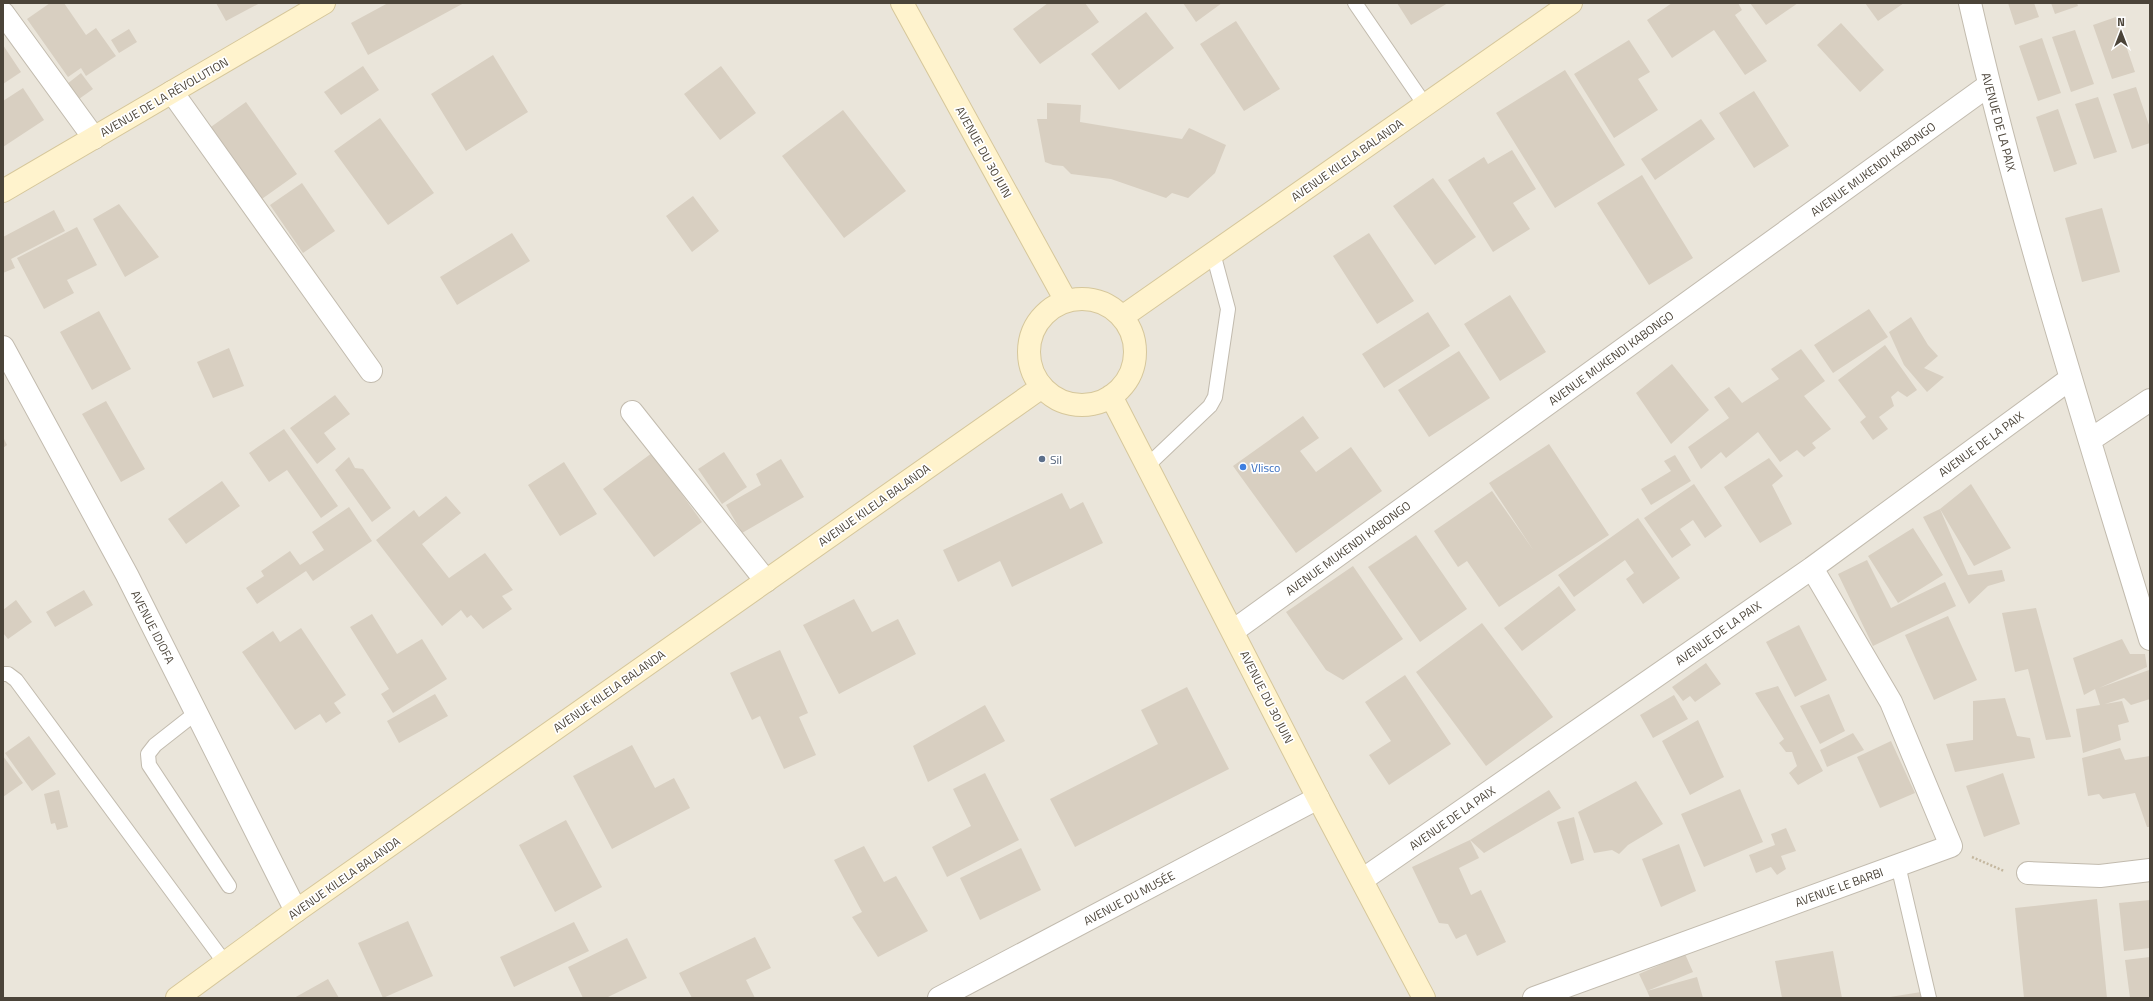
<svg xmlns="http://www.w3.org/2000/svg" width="2153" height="1001" viewBox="0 0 2153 1001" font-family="'Titillium Web',sans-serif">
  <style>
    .residential { fill: #eae5da }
    .building { fill: #d8cfc1 }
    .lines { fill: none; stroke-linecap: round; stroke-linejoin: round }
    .lane-casing { stroke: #c2bbae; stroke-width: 16 }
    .street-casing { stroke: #c2bbae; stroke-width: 24 }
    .secondary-casing { stroke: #d6c79b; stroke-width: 24 }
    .path { stroke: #c4b79f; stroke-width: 2.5; stroke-dasharray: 2 2; stroke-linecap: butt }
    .lane { stroke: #fff; stroke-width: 14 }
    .street { stroke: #fff; stroke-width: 22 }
    .secondary { stroke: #fff3cd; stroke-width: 22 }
    .service-dot { fill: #5c6f8a; stroke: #fff; stroke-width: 1.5 }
    .shop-dot { fill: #3f7fe0; stroke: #fff; stroke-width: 1.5 }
    .labels { text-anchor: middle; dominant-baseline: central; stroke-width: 3.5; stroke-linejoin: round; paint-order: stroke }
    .street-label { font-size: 12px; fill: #4b4439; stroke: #fff }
    .service-label { font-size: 12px; fill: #4e5e75; stroke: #fff; text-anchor: start }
    .shop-label { font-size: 12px; fill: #366cbe; stroke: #fff; text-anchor: start }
  </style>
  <rect width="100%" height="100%" fill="#f6f3ec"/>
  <path class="residential" d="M 3,3 L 2150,3 L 2150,998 L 3,998 Z"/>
  <path class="building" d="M 50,3 L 64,3 L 86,35 L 96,28 L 116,56 L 86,76 L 81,68 L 68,77 L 27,19 Z
    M 216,3 L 260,3 L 226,21 Z
    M 388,3 L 464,3 L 368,55 L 351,23 Z
    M 1048,3 L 1085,3 L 1099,22 L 1040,64 L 1013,29 Z
    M 1183,3 L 1222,3 L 1196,22 Z
    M 1397,3 L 1448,3 L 1411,25 Z
    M 1672,3 L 1738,3 L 1742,10 L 1735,15 L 1767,61 L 1745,75 L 1714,30 L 1672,58 L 1647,20 Z
    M 1750,3 L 1798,3 L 1766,25 Z
    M 1865,3 L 1904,3 L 1878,21 Z
    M 2008,3 L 2034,3 L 2039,17 L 2015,25 Z
    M 2051,3 L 2077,3 L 2078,6 L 2055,14 Z
    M 1146,12 L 1174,48 L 1119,90 L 1091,54 Z
    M 2116,17 L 2135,72 L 2112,79 L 2093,25 Z
    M 1236,21 L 1280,89 L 1244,111 L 1200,44 Z
    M 1841,23 L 1884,70 L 1860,92 L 1817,45 Z
    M 129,29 L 137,42 L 119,53 L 111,40 Z
    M 2075,30 L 2094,84 L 2071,92 L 2052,37 Z
    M 2042,38 L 2061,93 L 2038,101 L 2019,46 Z
    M 1629,40 L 1650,72 L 1638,79 L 1658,110 L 1614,138 L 1574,74 Z
    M 3,45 L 21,72 L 3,84 Z
    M 493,55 L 528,112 L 466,151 L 431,94 Z
    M 363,66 L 379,90 L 341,115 L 324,92 Z
    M 721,66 L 756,113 L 720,140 L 684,94 Z
    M 1565,70 L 1625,165 L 1555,208 L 1496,113 Z
    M 81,73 L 93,89 L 79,99 L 67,84 Z
    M 2136,87 L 2150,128 L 2150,143 L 2132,149 L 2113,94 Z
    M 23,88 L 44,120 L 3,147 L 3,101 Z
    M 1754,91 L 1789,146 L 1754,168 L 1719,113 Z
    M 2098,97 L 2117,152 L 2094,159 L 2075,104 Z
    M 246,102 L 297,174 L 259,201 L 208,129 Z
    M 1047,103 L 1081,105 L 1080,122 L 1182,139 L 1189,128 L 1226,145 L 1215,173 L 1188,198 L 1172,193 L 1166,198 L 1111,179 L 1071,174 L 1063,166 L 1053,165 L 1045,162 L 1037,119 L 1047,119 Z
    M 2058,109 L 2077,164 L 2054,172 L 2036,117 Z
    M 843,110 L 906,191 L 844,238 L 782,156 Z
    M 380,118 L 434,193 L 388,225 L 334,151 Z
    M 1701,119 L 1715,139 L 1655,180 L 1641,159 Z
    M 1512,150 L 1536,189 L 1513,203 L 1530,229 L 1493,252 L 1448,180 L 1484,157 L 1488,164 Z
    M 1642,175 L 1693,258 L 1649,285 L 1597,203 Z
    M 1433,178 L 1476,237 L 1435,265 L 1393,206 Z
    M 302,183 L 335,231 L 303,253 L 270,205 Z
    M 693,196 L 719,231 L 692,252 L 666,216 Z
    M 119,204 L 159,257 L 125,277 L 93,219 Z
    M 2102,208 L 2120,272 L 2082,282 L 2065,218 Z
    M 54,210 L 65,231 L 11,259 L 15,268 L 3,273 L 3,237 Z
    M 77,227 L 97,265 L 67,280 L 74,293 L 44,309 L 17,258 Z
    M 512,233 L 530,261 L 457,305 L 440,277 Z
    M 1369,233 L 1414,301 L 1377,324 L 1333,256 Z
    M 1510,295 L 1546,352 L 1500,381 L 1464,324 Z
    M 1869,309 L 1888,337 L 1833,373 L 1814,345 Z
    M 99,311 L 131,369 L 92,390 L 60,332 Z
    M 1428,312 L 1450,346 L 1384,388 L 1362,354 Z
    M 1911,317 L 1928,345 L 1938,356 L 1924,368 L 1944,377 L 1927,392 L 1904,365 L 1889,332 Z
    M 1885,345 L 1917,390 L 1907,397 L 1898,391 L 1891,397 L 1894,406 L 1879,417 L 1888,429 L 1873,440 L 1860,422 L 1866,417 L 1838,380 Z
    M 229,348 L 244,386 L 213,398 L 197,362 Z
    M 1801,349 L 1825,381 L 1804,396 L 1831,429 L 1812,443 L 1816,448 L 1804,457 L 1797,450 L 1780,462 L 1758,432 L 1726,458 L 1721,452 L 1701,469 L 1688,447 L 1729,418 L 1714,397 L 1729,387 L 1742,403 L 1779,379 L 1771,369 Z
    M 1459,351 L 1490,398 L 1429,437 L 1398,390 Z
    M 1672,364 L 1709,410 L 1671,444 L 1636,393 Z
    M 335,395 L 350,414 L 324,433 L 336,449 L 317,464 L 290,428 Z
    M 106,401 L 145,469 L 121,482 L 82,414 Z
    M 1303,416 L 1319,438 L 1300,451 L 1316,472 L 1351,447 L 1382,491 L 1296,553 L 1233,466 Z
    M 284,429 L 338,506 L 321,518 L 287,470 L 269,482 L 249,453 Z
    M 3,437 L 7,445 L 3,448 Z
    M 1549,444 L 1609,535 L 1499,607 L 1467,561 L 1458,567 L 1434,531 L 1492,491 L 1534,551 L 1489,483 Z
    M 724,452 L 747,487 L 722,504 L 698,469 Z
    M 652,453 L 702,522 L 654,557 L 603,489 Z
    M 1675,455 L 1691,481 L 1651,505 L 1641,489 L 1671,471 L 1664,461 Z
    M 349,457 L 355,468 L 363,469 L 391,508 L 372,522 L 335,470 Z
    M 1769,458 L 1783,476 L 1772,485 L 1792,524 L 1760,543 L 1724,487 Z
    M 781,459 L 804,497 L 742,533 L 726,505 L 761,485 L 756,474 Z
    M 564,462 L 597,514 L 560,536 L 528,485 Z
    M 222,481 L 240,506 L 186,544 L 168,519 Z
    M 1694,484 L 1722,526 L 1705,538 L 1693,520 L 1680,529 L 1691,545 L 1672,558 L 1644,518 Z
    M 1971,484 L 2011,548 L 1974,566 L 1940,509 Z
    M 1062,493 L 1070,509 L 1083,502 L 1103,543 L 1012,587 L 1000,561 L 958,582 L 943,550 Z
    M 446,496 L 461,513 L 422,544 L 449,578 L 485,553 L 513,590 L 502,596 L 512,609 L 483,629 L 471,615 L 467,618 L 461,610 L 442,626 L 376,540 L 414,510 L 419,517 Z
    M 349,507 L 372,541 L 313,581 L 306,571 L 257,604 L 246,588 L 264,576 L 261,571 L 290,551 L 300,565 L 324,550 L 312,532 Z
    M 1940,509 L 1968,575 L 2002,570 L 2005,581 L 1988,586 L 1969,604 L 1923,517 Z
    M 1638,518 L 1680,578 L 1643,604 L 1626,579 L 1634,573 L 1625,560 L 1574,597 L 1558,575 Z
    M 1913,528 L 1943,575 L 1898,603 L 1868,556 Z
    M 1416,535 L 1467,609 L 1420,642 L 1368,567 Z
    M 1867,560 L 1891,608 L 1945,582 L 1956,606 L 1873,646 L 1838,574 Z
    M 1353,566 L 1403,639 L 1343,680 L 1326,670 L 1286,612 Z
    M 1559,586 L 1576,610 L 1522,651 L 1504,628 Z
    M 84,590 L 93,605 L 55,627 L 46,612 Z
    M 854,599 L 872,632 L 898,619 L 916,654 L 839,694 L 803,625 Z
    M 16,600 L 32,622 L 8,639 L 3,633 L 3,610 Z
    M 2036,608 L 2071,737 L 2046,740 L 2028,669 L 2015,672 L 2002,613 Z
    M 372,614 L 397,654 L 422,639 L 447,679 L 393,713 L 381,694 L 389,689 L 350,627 Z
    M 1948,616 L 1977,680 L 1934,700 L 1905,635 Z
    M 1482,623 L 1553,717 L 1486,766 L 1416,672 Z
    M 1799,625 L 1827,680 L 1795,697 L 1766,642 Z
    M 301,628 L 346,695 L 334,703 L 341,713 L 326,723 L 320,714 L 295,730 L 242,652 L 273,631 L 280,642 Z
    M 2122,639 L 2130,654 L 2145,654 L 2147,667 L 2099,688 L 2149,670 L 2150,699 L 2131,705 L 2124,698 L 2105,704 L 2122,701 L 2129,722 L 2118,725 L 2121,740 L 2083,753 L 2076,709 L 2100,705 L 2095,689 L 2084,695 L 2073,658 Z
    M 780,650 L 808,713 L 799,717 L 816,755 L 784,769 L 760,716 L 752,720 L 730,673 Z
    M 1706,663 L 1721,684 L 1695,702 L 1690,696 L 1683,701 L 1672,687 Z
    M 1405,675 L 1451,744 L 1389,785 L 1369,755 L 1391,741 L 1365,702 Z
    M 1778,686 L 1823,771 L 1798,785 L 1789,773 L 1797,766 L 1792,752 L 1786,752 L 1779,743 L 1784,739 L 1755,693 Z
    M 1187,687 L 1229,769 L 1075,847 L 1050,799 L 1158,744 L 1141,710 Z
    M 435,694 L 448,716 L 399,743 L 387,721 Z
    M 1829,694 L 1845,731 L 1820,744 L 1800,706 Z
    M 1674,695 L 1688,719 L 1653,738 L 1640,715 Z
    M 2005,698 L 2017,736 L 2030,738 L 2035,758 L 1955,772 L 1946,744 L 1973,740 L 1973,701 Z
    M 985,705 L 1005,741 L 928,782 L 913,746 Z
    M 1698,720 L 1724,777 L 1690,795 L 1662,741 Z
    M 1853,733 L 1864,750 L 1827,767 L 1820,750 Z
    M 29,736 L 56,774 L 32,791 L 5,753 Z
    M 1891,741 L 1915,793 L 1880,808 L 1857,757 Z
    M 632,745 L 655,788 L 674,778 L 690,808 L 612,849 L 573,776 Z
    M 2120,748 L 2125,760 L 2150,756 L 2150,827 L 2147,827 L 2135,793 L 2103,799 L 2099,794 L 2088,796 L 2082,758 Z
    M 3,756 L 23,783 L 3,797 Z
    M 985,773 L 1019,840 L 947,877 L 932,847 L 971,826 L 953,789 Z
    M 2003,773 L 2020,824 L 1984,837 L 1966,786 Z
    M 1636,781 L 1663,824 L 1628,845 L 1619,854 L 1612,850 L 1594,853 L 1578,812 Z
    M 1740,789 L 1763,842 L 1704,867 L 1681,814 Z
    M 59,790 L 68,827 L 57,830 L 55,823 L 51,824 L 44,794 Z
    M 1549,790 L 1561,808 L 1484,853 L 1470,840 L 1479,858 L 1459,868 L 1471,895 L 1481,890 L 1506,942 L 1477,956 L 1466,934 L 1456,939 L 1448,924 L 1439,923 L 1412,867 L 1470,840 Z
    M 1574,817 L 1584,860 L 1571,864 L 1557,822 Z
    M 566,820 L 602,887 L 555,912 L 519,845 Z
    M 1786,828 L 1796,851 L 1781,856 L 1786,869 L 1777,875 L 1771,867 L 1756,873 L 1749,855 L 1775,845 L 1771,834 Z
    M 1679,844 L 1696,891 L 1661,907 L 1642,859 Z
    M 864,846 L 884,882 L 896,876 L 928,931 L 878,957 L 852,917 L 862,912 L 834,860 Z
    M 1021,848 L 1041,890 L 980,920 L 960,878 Z
    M 2097,899 L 2107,998 L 2024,998 L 2015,908 Z
    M 2150,900 L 2150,948 L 2124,951 L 2119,903 Z
    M 408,921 L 433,976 L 383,998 L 358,943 Z
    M 574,922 L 589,951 L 514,987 L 500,957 Z
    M 755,937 L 771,968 L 746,980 L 755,998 L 692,998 L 679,973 Z
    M 627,938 L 647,978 L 606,998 L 583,998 L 568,967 Z
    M 1833,951 L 1842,998 L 1782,998 L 1775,961 Z
    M 1685,954 L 1693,972 L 1647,991 L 1697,977 L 1703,998 L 1650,998 L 1647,991 L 1639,974 Z
    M 2150,957 L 2150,998 L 2130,998 L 2125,960 Z
    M 328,979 L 339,998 L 294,998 Z
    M 1921,992 L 1922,998 L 1890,998 L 1890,997 Z"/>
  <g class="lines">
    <defs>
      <path id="lane" d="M 1355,3 L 1425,105
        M 1147,466 L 1210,406 L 1215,397 L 1228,309 L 1213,253
        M 3,674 L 8,674 L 16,680 L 225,963
        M 197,712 L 155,745 L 148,754 L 149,765 L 229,886
        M 1898,865 L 1929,998"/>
      <path id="street" d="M 1970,3 C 2019,218 2086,428 2150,639
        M 3,13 L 94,138
        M 172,92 L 371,371
        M 3,347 L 127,575 L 296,911
        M 632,412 L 766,581
        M 2090,440 L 2150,400
        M 1233,631 L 1989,85
        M 2028,873 L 2100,876 L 2150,870
        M 1362,880 L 1812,568 L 2070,379
        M 939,998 L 1318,798
        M 1534,998 L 1951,846 L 1891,702 L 1812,568"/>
      <path id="secondary" d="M 902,3 L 1066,301
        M 3,191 L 324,3
        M1029 352a53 53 0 1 1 106 0a53 53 0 1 1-106 0Z
        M 1122,317 L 1571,3
        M 1111,396 L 1318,798 L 1424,998
        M 177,998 L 296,911 L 1042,387"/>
    </defs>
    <use href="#lane" class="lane-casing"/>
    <use href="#street" class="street-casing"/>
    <use href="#secondary" class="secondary-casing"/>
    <path class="path" d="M 1972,857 L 2004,871"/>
    <use href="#lane" class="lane"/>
    <use href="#street" class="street"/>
    <use href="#secondary" class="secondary"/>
  </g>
  <circle class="service-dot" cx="1042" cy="459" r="4"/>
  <circle class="shop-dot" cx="1243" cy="467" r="4"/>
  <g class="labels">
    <g class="street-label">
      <text transform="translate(164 97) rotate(-30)">AVENUE DE LA RÉVOLUTION</text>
      <text transform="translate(1999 122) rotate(75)">AVENUE DE LA PAIX</text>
      <text transform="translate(984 152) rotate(61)">AVENUE DU 30 JUIN</text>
      <text transform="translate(1347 160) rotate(-35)">AVENUE KILELA BALANDA</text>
      <text transform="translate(1873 169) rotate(-36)">AVENUE MUKENDI KABONGO</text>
      <text transform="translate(1611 358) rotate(-36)">AVENUE MUKENDI KABONGO</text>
      <text transform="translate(1981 444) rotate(-36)">AVENUE DE LA PAIX</text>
      <text transform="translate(874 505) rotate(-35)">AVENUE KILELA BALANDA</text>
      <text transform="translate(1348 548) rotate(-36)">AVENUE MUKENDI KABONGO</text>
      <text transform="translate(153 627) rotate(63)">AVENUE IDIOFA</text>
      <text transform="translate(1718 633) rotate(-35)">AVENUE DE LA PAIX</text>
      <text transform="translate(609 691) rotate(-35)">AVENUE KILELA BALANDA</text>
      <text transform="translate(1267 697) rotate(63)">AVENUE DU 30 JUIN</text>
      <text transform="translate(1452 818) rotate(-35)">AVENUE DE LA PAIX</text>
      <text transform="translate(344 878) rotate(-35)">AVENUE KILELA BALANDA</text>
      <text transform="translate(1839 887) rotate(-20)">AVENUE LE BARBI</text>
      <text transform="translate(1129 898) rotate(-28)">AVENUE DU MUSÉE</text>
    </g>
    <g class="service-label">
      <text x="1050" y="459">Sil</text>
    </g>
    <g class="shop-label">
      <text x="1251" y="467">Vlisco</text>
    </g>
  </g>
  <rect width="2153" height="1001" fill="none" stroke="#4b4439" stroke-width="8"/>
  <g transform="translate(2121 32)" stroke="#ffffff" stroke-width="3" paint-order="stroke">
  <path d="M0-3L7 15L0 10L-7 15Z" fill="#4b4439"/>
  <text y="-6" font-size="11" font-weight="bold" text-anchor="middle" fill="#4b4439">N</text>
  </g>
</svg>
